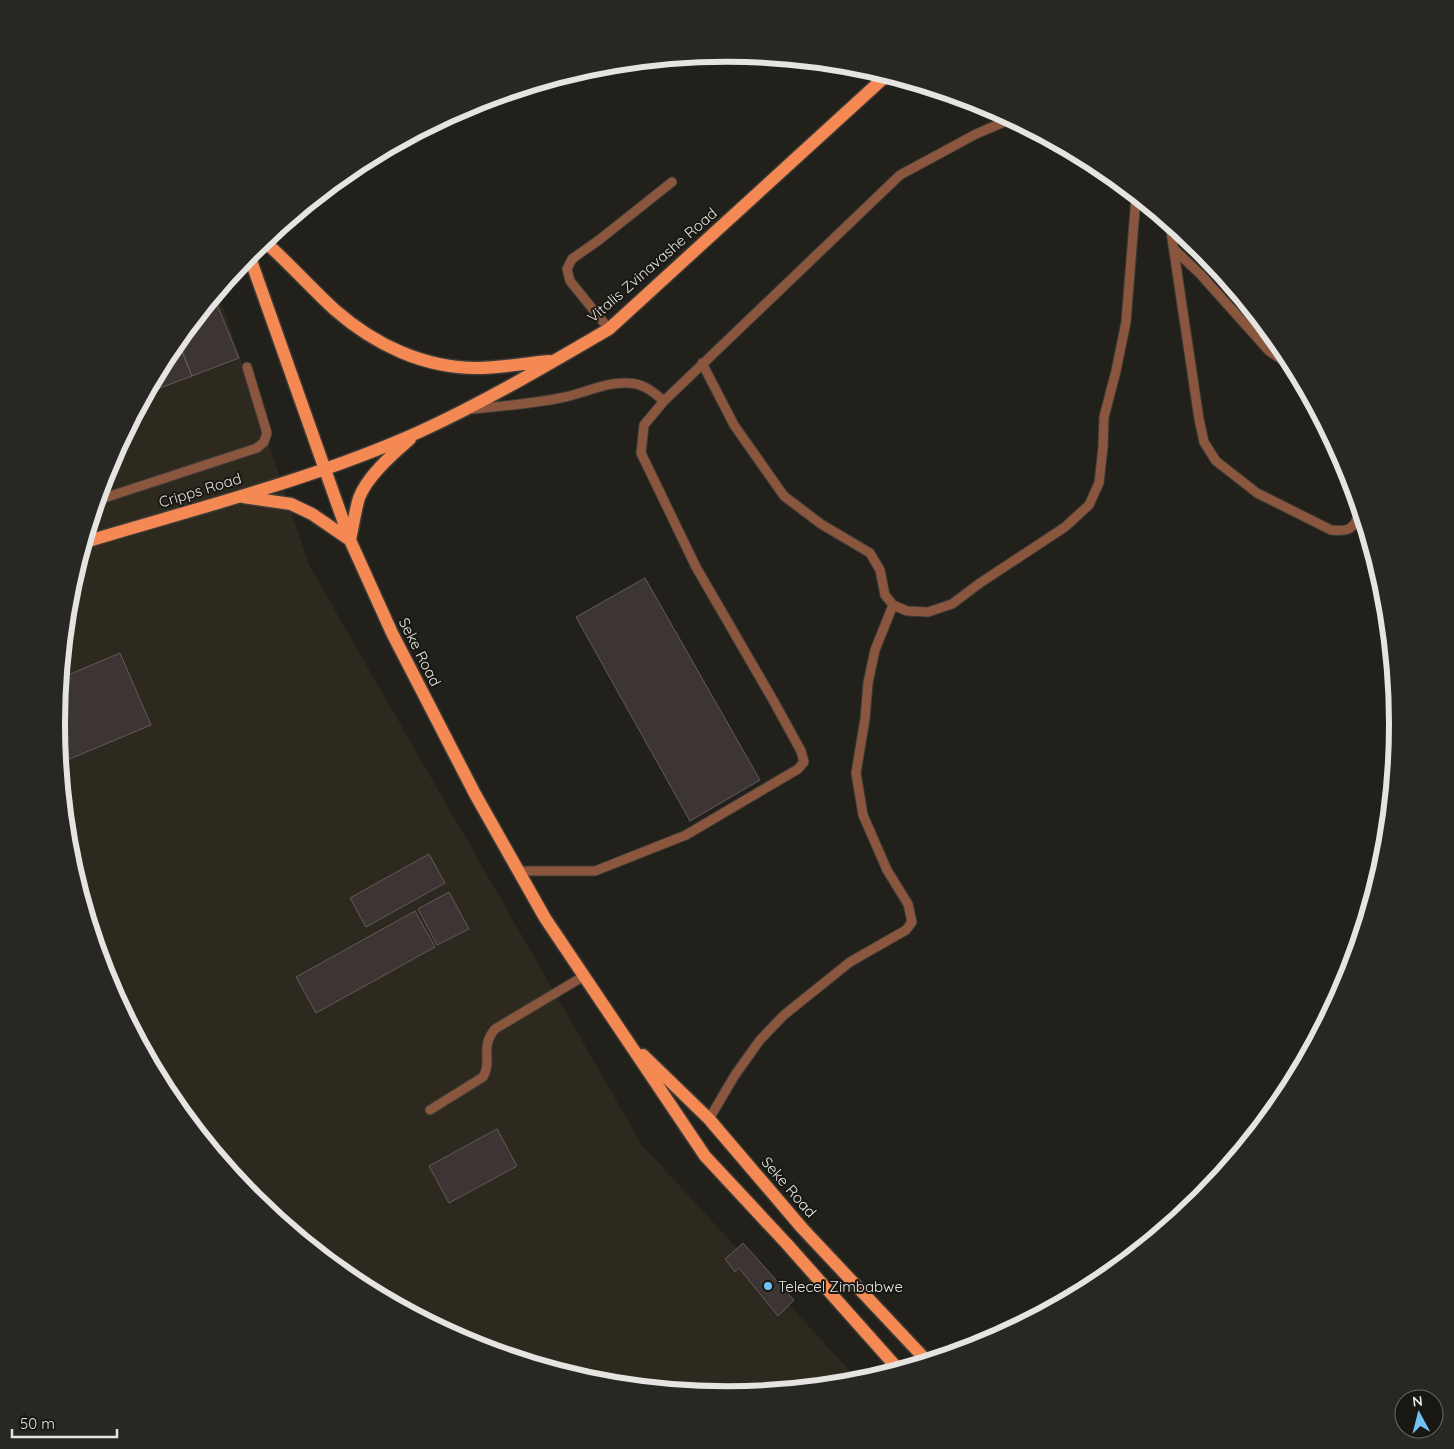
<svg xmlns="http://www.w3.org/2000/svg" width="1454" height="1449" viewBox="0 0 1454 1449" font-family="Quicksand,sans-serif">
  <style>
    .built { fill: #2d291e }
    .building { fill: #3c3534; stroke: #625b59 }
    .lines { fill: none; stroke-linecap: round; stroke-linejoin: round }
    .lane-casing { stroke: #3d3b37; stroke-width: 11 }
    .primary-casing { stroke: #3d3b37; stroke-width: 15 }
    .lane { stroke: #8a563e; stroke-width: 9 }
    .primary { stroke: #f48954; stroke-width: 12 }
    .poi-dot { fill: #71c1f5; stroke: #191712; stroke-width: 2 }
    .labels { text-anchor: middle; dominant-baseline: central; stroke-width: 4; stroke-linejoin: round; paint-order: stroke }
    .street-label { font-size: 15px; fill: #e5e4e1; stroke: #191712 }
    .poi-label { font-size: 15px; fill: #e5e4e1; stroke: #191712; text-anchor: start }
    .rim { fill: none; stroke: #e5e4e1; stroke-width: 6 }
  </style>
  <rect width="100%" height="100%" fill="#22201b"/>
  <path class="built" d="M 218,292 L 309,565 L 642,1145 L 860,1382 L 727,1395 L 596,1382 L 470,1344 L 354,1282 L 253,1199 L 169,1097 L 107,981 L 69,855 L 56,724 L 69,593 L 107,468 L 169,352 Z"/>
  <path class="building" d="M 214,297 L 239,358 L 192,376 L 178,341 Z
    M 178,341 L 192,376 L 147,393 L 169,352 Z
    M 645,578 L 760,780 L 690,821 L 576,617 Z
    M 120,653 L 151,725 L 60,763 L 56,724 L 61,678 Z
    M 429,854 L 445,883 L 366,927 L 350,898 Z
    M 449,892 L 469,929 L 437,945 L 418,909 Z
    M 415,911 L 435,947 L 316,1013 L 296,977 Z
    M 497,1129 L 517,1166 L 449,1203 L 429,1166 Z
    M 743,1243 L 794,1300 L 778,1316 L 739,1268 L 735,1272 L 725,1259 Z"/>
  <g class="lines">
    <defs>
      <path id="lane" d="M 1170,225 L 1199,419 L 1204,442 L 1216,461 L 1257,493 L 1331,530 C 1349,532 1354,529 1360,512
        M 1174,249 L 1201,275 L 1269,351 L 1293,367
        M 609,329 L 570,281 L 567,269 L 572,259 L 599,240 L 672,182
        M 702,363 L 734,425 L 784,496 L 821,524 L 870,553 L 880,570 L 885,595 L 893,605 L 907,611 L 928,612 L 952,604 L 980,583 L 1065,527 L 1089,505 L 1099,483 L 1103,447 L 1104,417 L 1116,371 L 1126,322 L 1136,197
        M 473,409 C 502,406 531,404 560,398 C 583,394 604,382 627,383 C 643,383 652,391 664,401
        M 98,500 L 257,448 L 264,442 L 267,433 L 247,367
        M 519,871 L 595,871 L 686,835 L 798,769 L 804,762 L 801,751 L 773,700 L 696,567 L 641,453 L 644,425 L 664,401 L 900,175 L 976,134 L 1011,119
        M 430,1110 L 483,1077 C 493,1061 479,1048 495,1029 L 584,976
        M 709,1119 L 735,1075 L 760,1040 L 784,1015 L 850,962 L 906,930 L 912,922 L 908,904 L 887,870 L 863,815 L 856,773 L 865,719 L 868,683 L 875,650 L 893,605"/>
      <path id="primary" d="M 264,241 C 289,263 311,288 335,310 C 375,345 424,368 477,368 C 501,368 526,363 549,361
        M 249,255 L 350,540 L 392,633 L 475,794 L 545,918 L 705,1156 L 786,1243 L 899,1370
        M 243,497 L 291,504 L 312,514 L 350,540
        M 350,540 C 353,527 355,511 359,498 C 367,476 393,454 410,439
        M 85,542 C 197,508 312,480 419,432 C 485,402 547,365 609,329 L 887,75
        M 643,1055 L 709,1119 L 802,1228 L 927,1361"/>
    </defs>
    <use href="#lane" class="lane-casing"/>
    <use href="#primary" class="primary-casing"/>
    <use href="#lane" class="lane"/>
    <use href="#primary" class="primary"/>
  </g>
  <circle class="poi-dot" cx="768" cy="1286" r="5"/>
  <g class="labels">
    <g class="street-label">
      <text transform="translate(652 265) rotate(-41)">Vitalis Zvinavashe Road</text>
      <text transform="translate(200 490) rotate(-17)">Cripps Road</text>
      <text transform="translate(420 652) rotate(63)">Seke Road</text>
      <text transform="translate(789 1187) rotate(49)">Seke Road</text>
    </g>
    <g class="poi-label">
      <text x="778" y="1286">Telecel Zimbabwe</text>
    </g>
  </g>
  <path d="M0 0H1454V1449H0ZM65 724a662 662 0 1 1 1324 0a662 662 0 1 1-1324 0Z" fill="#292723" fill-rule="evenodd"/>
  <path class="rim" d="M65 724a662 662 0 1 1 1324 0a662 662 0 1 1-1324 0Z"/>
  <g transform="translate(1419 1414) rotate(353)"><circle r="24" fill="#191712" stroke="#6b6965"/>
  <path d="M0-4L9 19L0 12L-9 19Z" fill="#71c1f5"/>
  <text y="-8" font-size="14" font-weight="bold" text-anchor="middle" fill="#e5e4e1">N</text>
  </g>
  <path d="M12 1429v8h105v-8" fill="none" stroke="#e5e4e1" stroke-width="2.5"/>
  <text x="20" y="1429" font-size="15" fill="#e5e4e1" stroke="#191712" stroke-width="4" paint-order="stroke">50 m</text>
</svg>
